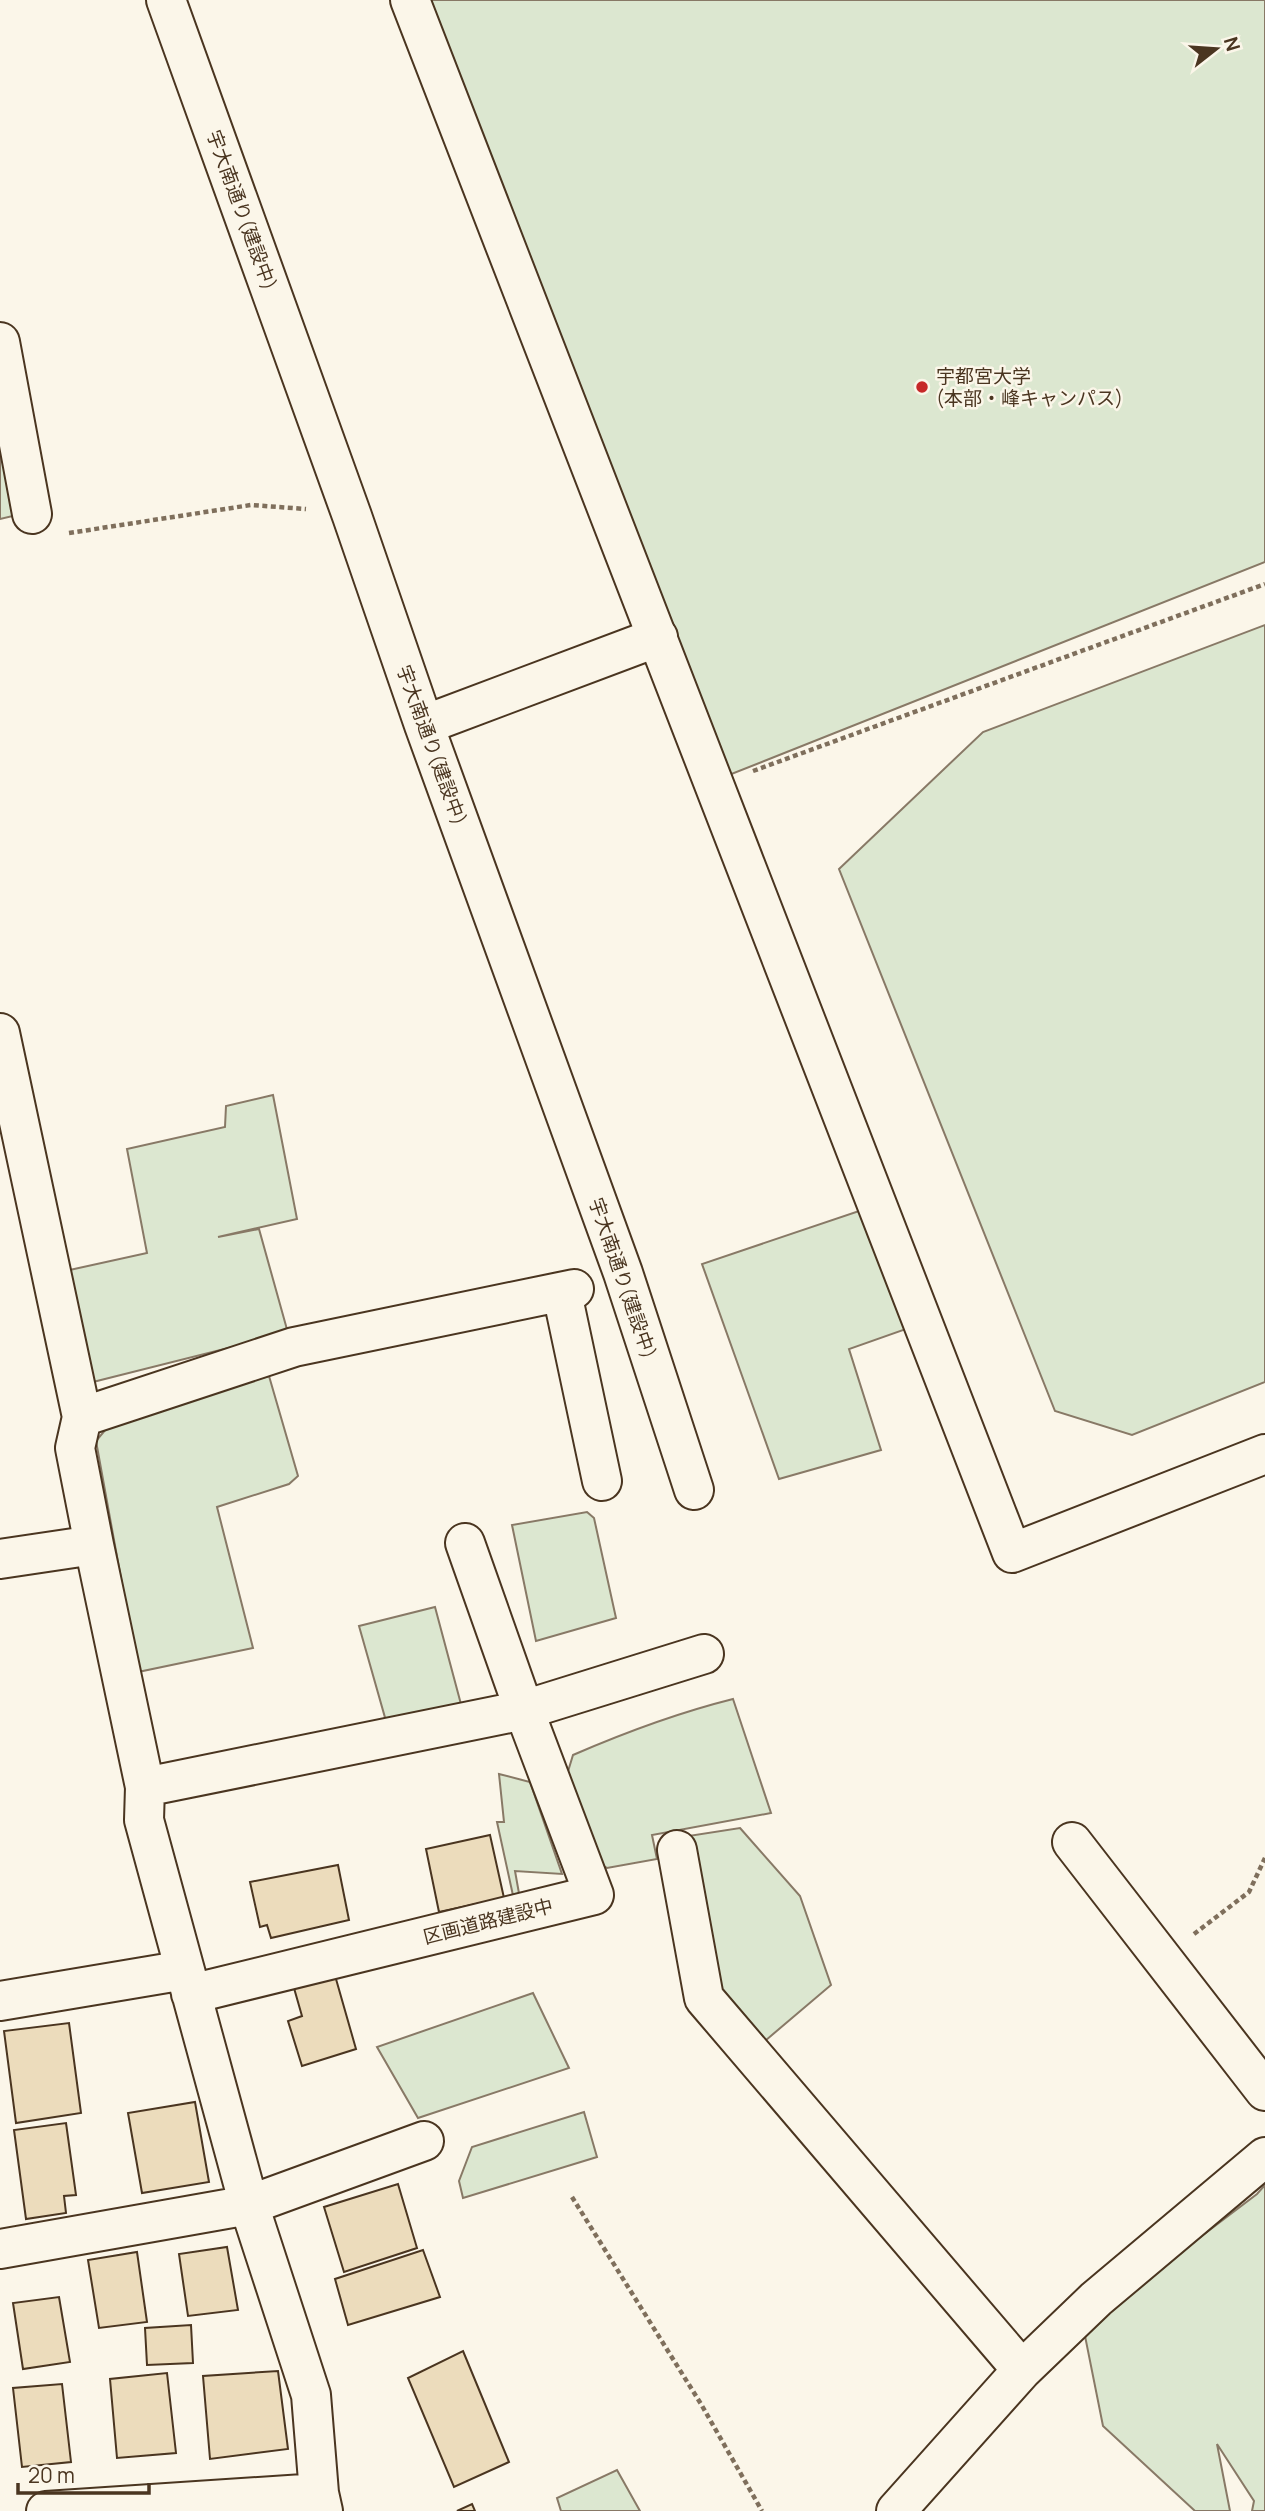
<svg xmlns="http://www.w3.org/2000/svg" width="1265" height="2511" viewBox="0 0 1265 2511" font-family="Manrope,'Noto Sans JP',sans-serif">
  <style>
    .green { fill: #dce7d0; stroke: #887966; stroke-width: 2 }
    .building { fill: #ecdcbc; stroke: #4a3520; stroke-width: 2 }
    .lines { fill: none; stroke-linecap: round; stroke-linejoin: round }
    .minor-casing { stroke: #4a3520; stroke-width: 42 }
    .tertiary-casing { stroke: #4a3520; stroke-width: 42 }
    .path { stroke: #7f6f5c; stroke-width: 4.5; stroke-dasharray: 5 3.5; stroke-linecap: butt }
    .minor { stroke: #fbf6e9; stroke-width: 38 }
    .tertiary { stroke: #fbf6e9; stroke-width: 38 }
    .poi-dot { fill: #c62828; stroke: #fbf6e9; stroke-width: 2.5 }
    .labels { text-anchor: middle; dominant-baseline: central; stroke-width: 5; stroke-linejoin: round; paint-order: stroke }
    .street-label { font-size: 19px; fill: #4a3520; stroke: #fbf6e9 }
    .poi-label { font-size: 19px; fill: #4a3520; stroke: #fbf6e9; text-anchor: start }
  </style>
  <rect width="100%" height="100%" fill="#fbf6e9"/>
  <path class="green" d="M 430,0 L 1265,0 L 1265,562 L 729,775 Z
    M 0,429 L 17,515 L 0,519 Z
    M 1265,625 L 1265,1382 L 1132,1435 L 1055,1411 L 839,869 L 983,732 Z
    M 273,1095 L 297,1219 L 218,1237 L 259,1229 L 288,1333 L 89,1383 L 65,1271 L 147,1253 L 127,1149 L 225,1127 L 226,1106 Z
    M 865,1209 L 909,1328 L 849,1349 L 881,1450 L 779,1479 L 702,1264 Z
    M 269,1376 L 298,1476 L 289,1484 L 217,1507 L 253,1648 L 138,1672 L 96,1441 L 116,1417 Z
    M 587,1512 L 594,1518 L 616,1618 L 536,1641 L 512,1525 Z
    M 435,1607 L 462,1708 L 386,1721 L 359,1626 Z
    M 733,1699 L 771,1813 L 652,1835 L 657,1859 L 607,1868 L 597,1863 L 566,1778 L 573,1755 C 626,1732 677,1713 733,1699 Z
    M 499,1774 L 530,1782 L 562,1874 L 515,1871 L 520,1899 L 514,1900 L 497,1822 L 504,1822 Z
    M 740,1828 L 800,1896 L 831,1985 L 759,2046 L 722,1998 L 682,1837 Z
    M 533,1993 L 569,2068 L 418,2118 L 377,2047 Z
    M 584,2112 L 597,2157 L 463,2198 L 459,2181 L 472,2147 Z
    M 1265,2185 L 1265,2511 L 1252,2511 L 1254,2501 L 1217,2444 L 1230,2511 L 1195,2511 L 1103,2426 L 1083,2326 L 1257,2194 Z
    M 617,2470 L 640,2511 L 561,2511 L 557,2498 Z"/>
  <path class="building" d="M 490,1835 L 504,1898 L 439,1912 L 426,1849 Z
    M 338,1865 L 349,1920 L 271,1938 L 267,1925 L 260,1927 L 250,1882 Z
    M 334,1972 L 356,2049 L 302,2066 L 288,2021 L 302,2016 L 294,1988 Z
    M 69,2023 L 81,2113 L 16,2123 L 4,2031 Z
    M 195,2102 L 209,2182 L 142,2193 L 128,2113 Z
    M 66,2123 L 76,2195 L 64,2196 L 66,2213 L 26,2219 L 14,2130 Z
    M 398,2184 L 417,2248 L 344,2272 L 324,2207 Z
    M 227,2247 L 238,2310 L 188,2316 L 179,2254 Z
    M 423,2250 L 440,2297 L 348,2325 L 335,2279 Z
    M 137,2252 L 147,2322 L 99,2328 L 88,2260 Z
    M 59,2297 L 70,2362 L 23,2369 L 13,2303 Z
    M 191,2325 L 193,2363 L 147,2365 L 145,2328 Z
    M 463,2351 L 509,2462 L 454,2487 L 408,2378 Z
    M 278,2371 L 288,2449 L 210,2459 L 203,2376 Z
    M 167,2373 L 176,2453 L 117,2458 L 110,2379 Z
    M 62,2384 L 71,2462 L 22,2467 L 13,2388 Z
    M 472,2504 L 475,2511 L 457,2511 Z"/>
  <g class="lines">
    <defs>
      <path id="minor" d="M 410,0 L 1012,1553 L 1265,1454
        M 0,342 L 32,514
        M 0,1033 L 82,1417
        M 562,1293 L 602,1481
        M 94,1545 L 145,1787 L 144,1820 L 249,2205 L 311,2395 L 319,2493 L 323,2511
        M 0,1559 L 94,1545 L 75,1448 L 82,1417 L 294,1347 L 574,1289
        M 145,1787 L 524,1710 L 465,1543
        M 1072,1842 L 1265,2091
        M 677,1850 L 704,1998 L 1022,2370
        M 191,1994 L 594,1895 L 524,1710 L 704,1654
        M 0,2001 L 185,1970
        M 0,2249 L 249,2205 L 424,2141
        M 46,2511 L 319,2493
        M 896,2511 L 1022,2370 L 1096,2299 L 1265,2157"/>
      <path id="tertiary" d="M 166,0 L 352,516 L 424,725 L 623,1273 L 694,1490
        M 424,725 L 658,637"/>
    </defs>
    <use href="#minor" class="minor-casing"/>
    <use href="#tertiary" class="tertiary-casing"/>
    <path class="path" d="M 69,533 L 251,505 L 306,509
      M 753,771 L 1265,584
      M 1194,1934 L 1249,1892 L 1265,1858
      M 572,2197 L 701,2404 L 762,2511"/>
    <use href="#minor" class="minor"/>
    <use href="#tertiary" class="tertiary"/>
  </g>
  <circle class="poi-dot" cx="922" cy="387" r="7"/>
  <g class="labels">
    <g class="street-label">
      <text transform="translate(242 210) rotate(70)">宇大南通り(建設中)</text>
      <text transform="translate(432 745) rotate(70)">宇大南通り(建設中)</text>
      <text transform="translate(623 1278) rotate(71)">宇大南通り(建設中)</text>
      <text transform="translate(488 1921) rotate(-14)">区画道路建設中</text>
    </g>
    <g class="poi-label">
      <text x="936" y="376">宇都宮大学<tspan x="936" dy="22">(本部・峰キャンパス)</tspan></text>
    </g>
  </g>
  <g transform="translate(1216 49) rotate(73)" stroke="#fbf6e9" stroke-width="5" paint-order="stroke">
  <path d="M0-5L12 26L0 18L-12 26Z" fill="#4a3520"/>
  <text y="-10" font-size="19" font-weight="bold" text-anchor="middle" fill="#4a3520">N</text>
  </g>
  <path d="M18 2483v10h131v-10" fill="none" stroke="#4a3520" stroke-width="3.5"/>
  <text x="28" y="2483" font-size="21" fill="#4a3520" stroke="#fbf6e9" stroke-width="5" paint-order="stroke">20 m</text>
</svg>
